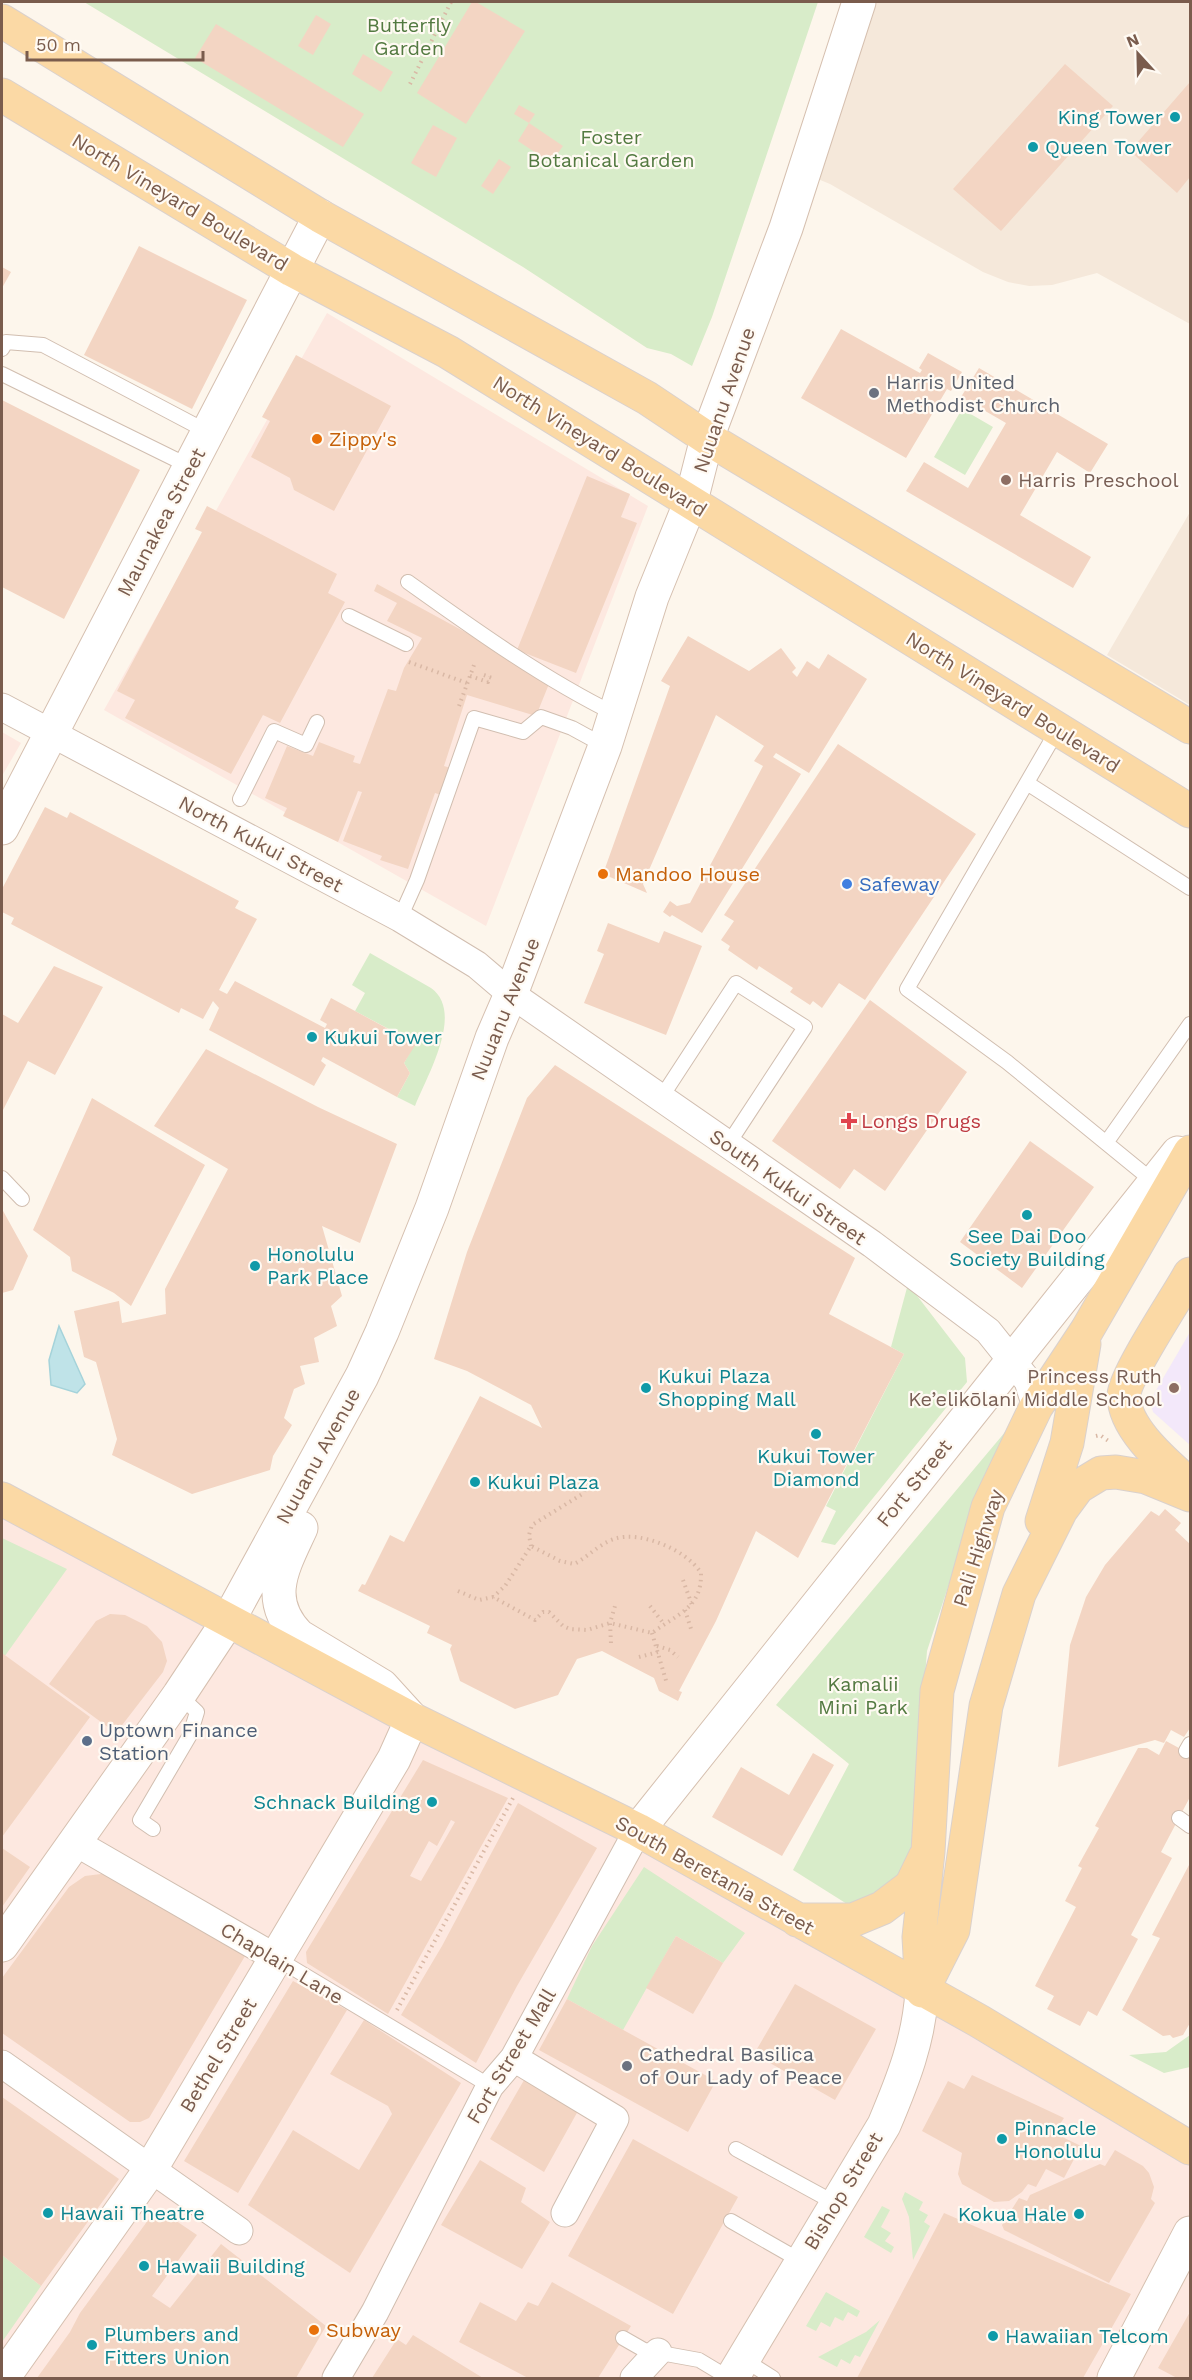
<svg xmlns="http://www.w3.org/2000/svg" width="1192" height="2380" viewBox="0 0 1192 2380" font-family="'Work Sans',sans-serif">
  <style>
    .residential { fill: #f5e8da }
    .commercial { fill: #fde8e0 }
    .education { fill: #f3e8fa }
    .green { fill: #d8ecc9 }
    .water { fill: #bfe3e8; stroke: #a5d3da; stroke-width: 1.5 }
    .building { fill: #f3d5c3; fill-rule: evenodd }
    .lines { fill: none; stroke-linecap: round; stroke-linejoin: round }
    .lane-casing { stroke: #d1beb0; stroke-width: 16 }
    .street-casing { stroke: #d1beb0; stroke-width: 29 }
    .secondary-casing { stroke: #d6c0b0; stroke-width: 35 }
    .primary-casing { stroke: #dad1cd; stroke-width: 35 }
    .path { stroke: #d9b8a5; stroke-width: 4; stroke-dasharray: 1.5 4.5; stroke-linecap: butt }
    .lane { stroke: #fff; stroke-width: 14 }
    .street { stroke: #fff; stroke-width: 27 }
    .secondary { stroke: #fff; stroke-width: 33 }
    .primary { stroke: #fbd9a5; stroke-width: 33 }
    .culture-dot { fill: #0f9aa8; stroke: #fffaf3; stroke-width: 2 }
    .worship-dot { fill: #6b7280; stroke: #fffaf3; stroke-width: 2 }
    .food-dot { fill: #e8710a; stroke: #fffaf3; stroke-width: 2 }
    .education-dot { fill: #8d6e63; stroke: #fffaf3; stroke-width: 2 }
    .shop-dot { fill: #3f7fe0; stroke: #fffaf3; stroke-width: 2 }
    .health-dot { fill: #e0444e; stroke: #fffaf3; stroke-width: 2 }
    .service-dot { fill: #5c6f8a; stroke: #fffaf3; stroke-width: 2 }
    .labels { text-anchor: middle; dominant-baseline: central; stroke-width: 4.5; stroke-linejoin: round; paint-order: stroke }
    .park-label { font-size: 20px; fill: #537a41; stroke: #fffaf3 }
    .culture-label { font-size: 20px; fill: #0d838f; stroke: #fffaf3; text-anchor: start }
    .street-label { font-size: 20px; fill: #7a5c4d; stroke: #fffaf3 }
    .worship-label { font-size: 20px; fill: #5b616d; stroke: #fffaf3; text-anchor: start }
    .food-label { font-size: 20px; fill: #c56008; stroke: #fffaf3; text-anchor: start }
    .education-label { font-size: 20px; fill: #785e54; stroke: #fffaf3; text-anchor: start }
    .shop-label { font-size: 20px; fill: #366cbe; stroke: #fffaf3; text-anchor: start }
    .health-label { font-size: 20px; fill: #be3a42; stroke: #fffaf3; text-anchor: start }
    .service-label { font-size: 20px; fill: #4e5e75; stroke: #fffaf3; text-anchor: start }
  </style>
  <rect width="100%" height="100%" fill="#fdf6ec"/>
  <path class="residential" d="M 859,2 L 1190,2 L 1190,324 L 1097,273 L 1052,285 L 1029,286 L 1008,282 L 983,272 L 830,184 L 803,173 Z
    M 1190,512 L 1190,705 L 1107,655 Z"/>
  <path class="commercial" d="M 327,313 L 648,506 L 486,926 L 104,710 Z
    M 2,732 L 21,743 L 2,776 Z
    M 2,1498 L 1190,2150 L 1190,2378 L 2,2378 Z"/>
  <path class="education" d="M 1190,1332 L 1190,1445 L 1153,1412 L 1151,1405 L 1155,1392 Z"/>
  <path class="green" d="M 84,2 L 818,2 L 712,317 L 692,366 L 671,354 L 647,348 L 523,267 Z
    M 962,409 L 993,427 L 965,475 L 934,457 Z
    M 370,953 L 431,988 C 465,1012 427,1076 415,1106 L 397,1097 L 410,1073 L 404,1063 L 415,1043 L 355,1011 L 365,993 L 352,985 Z
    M 908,1284 L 965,1358 L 967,1382 L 835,1545 L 821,1542 L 836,1511 L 826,1506 L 904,1354 L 891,1347 Z
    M 1016,1419 L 1018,1419 L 985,1474 L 927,1651 L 909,1879 L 855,1909 L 793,1870 L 849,1764 L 776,1705 Z
    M 2,1538 L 67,1569 L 2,1660 Z
    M 644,1867 L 745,1933 L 723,1963 L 676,1936 L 623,2030 L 567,1999 L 592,1946 Z
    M 1190,2035 L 1190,2067 L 1164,2073 L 1129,2055 L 1166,2052 Z
    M 905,2192 L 923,2202 L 919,2210 L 928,2215 L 924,2222 L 930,2226 L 913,2260 L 909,2217 L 902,2199 Z
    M 882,2206 L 890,2210 L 881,2227 L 891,2233 L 885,2241 L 894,2247 L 891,2253 L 864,2237 Z
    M 2,2255 L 41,2286 L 2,2342 Z
    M 826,2292 L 860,2311 L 857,2317 L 848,2312 L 843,2321 L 835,2317 L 830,2327 L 821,2322 L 816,2331 L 806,2326 Z
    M 880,2320 L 860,2357 L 855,2355 L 850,2364 L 841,2359 L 837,2367 L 818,2357 L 866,2332 Z"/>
  <path class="water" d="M 59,1326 L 85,1384 L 77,1393 L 51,1385 L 49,1360 Z"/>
  <path class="building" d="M 472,2 L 476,2 L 525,31 L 466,124 L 417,93 Z
    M 316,15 L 331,24 L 313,55 L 298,46 Z
    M 216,24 L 364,114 L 343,147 L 195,58 Z
    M 363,54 L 393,72 L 381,92 L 352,74 Z
    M 1065,64 L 1113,106 L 1001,231 L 953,189 Z
    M 1190,82 L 1190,177 L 1177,193 L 1130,151 Z
    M 519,105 L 535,114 L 529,123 L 563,146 L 551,163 L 518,141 L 529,123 L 514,114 Z
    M 433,125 L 457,138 L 436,177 L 411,163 Z
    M 499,159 L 511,167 L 493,194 L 481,186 Z
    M 139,246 L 247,300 L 192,409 L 84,355 Z
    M 2,267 L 11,272 L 2,288 Z
    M 841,329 L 920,373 L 922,370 L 919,368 L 928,353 L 962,372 L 951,391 L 947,389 L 906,458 L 801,398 Z
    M 296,355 L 391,406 L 334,511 L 294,490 L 290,478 L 251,457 L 270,421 L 262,417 Z
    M 979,368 L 1108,444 L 1090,473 L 1057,452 L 1020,515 L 1091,557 L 1073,588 L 906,491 L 924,462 L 968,488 L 1006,423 L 961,397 Z
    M 2,400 L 140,470 L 64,619 L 2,587 Z
    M 587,476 L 630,494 L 621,517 L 637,523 L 576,673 L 517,650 Z
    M 207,506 L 337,574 L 328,593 L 345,602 L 280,723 L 263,715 L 231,774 L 125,718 L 135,700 L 117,691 L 202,532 L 195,529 Z
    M 377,584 L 551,679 L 536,716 L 467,695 L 444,766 L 454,769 L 444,796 L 435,793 L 408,869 L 380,860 L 382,856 L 343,841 L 362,792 L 358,791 L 338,842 L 283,816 L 287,808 L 265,798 L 287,746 L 313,756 L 319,742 L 355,756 L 353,762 L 360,764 L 388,689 L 396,691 L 404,668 L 422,638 L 387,621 L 397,603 L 374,591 Z
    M 688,636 L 749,671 L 781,648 L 796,668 L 792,672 L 797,677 L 807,661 L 819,669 L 828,654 L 867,679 L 809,773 L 776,753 L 773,757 L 801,774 L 702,933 L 672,915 L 670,917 L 663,912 L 670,901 L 677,906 L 690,903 L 763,766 L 754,761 L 764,746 L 716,715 L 643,884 L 647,893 L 603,874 L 670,686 L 661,681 Z
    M 838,744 L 976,834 L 865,1000 L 839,983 L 822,1008 L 813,1001 L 810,1005 L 790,992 L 793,988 L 759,966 L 757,970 L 728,950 L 730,946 L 721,940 L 734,921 L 724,915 Z
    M 45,807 L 67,818 L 70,812 L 239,901 L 235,908 L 257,919 L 219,990 L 227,994 L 235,981 L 325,1028 L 327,1024 L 320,1020 L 331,998 L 416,1044 L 404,1063 L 410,1073 L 397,1097 L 323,1057 L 321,1061 L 326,1065 L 314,1086 L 209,1030 L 219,1008 L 213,1001 L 203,1019 L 181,1008 L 179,1013 L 11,924 L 14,918 L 2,912 L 2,889 Z
    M 608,923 L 659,943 L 664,931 L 702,946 L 666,1035 L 584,1003 L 604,954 L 597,951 Z
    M 54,966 L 103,987 L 55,1075 L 28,1061 L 2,1112 L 2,1014 L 18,1023 Z
    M 870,1000 L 967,1072 L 885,1191 L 854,1169 L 840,1189 L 772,1141 Z
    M 206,1049 L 318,1107 L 397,1144 L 360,1243 L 322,1226 L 342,1296 L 331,1306 L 337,1326 L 314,1338 L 319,1362 L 300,1366 L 305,1384 L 294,1389 L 284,1418 L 292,1425 L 273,1456 L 270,1470 L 192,1494 L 112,1455 L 117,1439 L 96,1362 L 84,1357 L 74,1311 L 119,1301 L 122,1323 L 166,1314 L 165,1289 L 228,1169 L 154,1126 Z
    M 555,1065 L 855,1258 L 829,1314 L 904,1354 L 798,1558 L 756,1531 L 716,1621 L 679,1691 L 682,1692 L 678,1701 L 659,1691 L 654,1678 L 602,1651 L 577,1659 L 558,1695 L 515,1709 L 460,1681 L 450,1649 L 452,1645 L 427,1633 L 430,1626 L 358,1591 L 362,1584 L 365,1585 L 390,1535 L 404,1542 L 480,1396 L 542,1428 L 531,1405 L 467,1371 L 434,1359 L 467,1252 L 527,1098 Z
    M 92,1098 L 205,1165 L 131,1306 L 114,1293 L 72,1271 L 70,1257 L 33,1230 Z
    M 1030,1141 L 1094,1187 L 1022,1288 L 960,1242 Z
    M 2,1209 L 28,1256 L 13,1290 L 2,1293 Z
    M 1165,1509 L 1181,1523 L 1175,1530 L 1190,1544 L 1190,1728 L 1184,1737 L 1171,1730 L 1164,1743 L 1155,1740 L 1058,1767 L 1070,1645 L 1086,1597 L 1105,1565 L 1151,1511 L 1159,1516 Z
    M 110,1614 L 125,1615 L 147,1626 L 162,1642 L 167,1661 L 163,1672 L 116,1733 L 49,1684 L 96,1621 Z
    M 2,1653 L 90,1717 L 2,1837 Z
    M 1166,1741 L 1190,1754 L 1190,1797 L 1161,1852 L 1172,1858 L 1131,1935 L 1138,1939 L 1097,2016 L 1088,2011 L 1080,2026 L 1047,2009 L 1054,1996 L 1035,1986 L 1076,1907 L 1065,1901 L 1082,1868 L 1078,1866 L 1099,1828 L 1095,1826 L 1138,1748 L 1147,1748 L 1159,1755 Z
    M 813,1753 L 834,1765 L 782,1856 L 712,1817 L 741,1767 L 789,1795 Z
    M 423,1760 L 508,1798 L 388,2014 L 307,1963 L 306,1952 ZM 451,1820 L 455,1822 L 421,1881 L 410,1876 L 429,1841 L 437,1846 Z
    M 518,1803 L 597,1848 L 517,1986 L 476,2063 L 401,2015 L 442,1946 Z
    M 2,1848 L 30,1867 L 2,1907 Z
    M 1189,1865 L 1190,2023 L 1183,2035 L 1173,2038 L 1170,2035 L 1163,2036 L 1122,2010 L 1160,1938 L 1152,1935 Z
    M 101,1874 L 114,1875 L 248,1951 L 149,2118 L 140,2122 L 130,2122 L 2,2033 L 2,1978 L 69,1887 L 85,1876 Z
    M 676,1936 L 723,1963 L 693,2014 L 646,1988 Z
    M 293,1981 L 347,2010 L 238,2193 L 184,2161 Z
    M 795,1984 L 876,2029 L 835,2100 L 754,2054 Z
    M 567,1999 L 716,2081 L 688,2132 L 539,2050 Z
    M 364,2020 L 461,2083 L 350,2273 L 248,2205 L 293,2130 L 359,2170 L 392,2114 L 388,2106 L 330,2074 Z
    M 527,2075 L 583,2102 L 544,2172 L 490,2139 Z
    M 972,2075 L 1064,2118 L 1054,2133 L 1081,2146 L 1064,2178 L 1046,2169 L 1036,2187 L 1028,2184 L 1022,2192 L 1009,2201 L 994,2202 L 962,2184 L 958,2174 L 962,2153 L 922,2131 L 948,2081 L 964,2089 Z
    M 2,2097 L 119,2179 L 41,2286 L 2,2255 Z
    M 633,2139 L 738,2197 L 673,2314 L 568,2256 Z
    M 1115,2150 L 1143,2166 L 1149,2173 L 1154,2187 L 1151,2199 L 1155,2203 L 1109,2283 L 1004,2230 L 1002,2225 L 1019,2198 L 1027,2201 L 1030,2195 L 1100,2164 L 1105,2166 Z
    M 480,2160 L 526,2188 L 521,2202 L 550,2222 L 522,2269 L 441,2225 Z
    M 157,2208 L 197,2235 L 152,2296 L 170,2308 L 221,2244 L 326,2326 L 296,2378 L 37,2378 L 70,2332 L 80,2313 Z
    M 944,2213 L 1131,2294 L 1083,2378 L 857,2378 Z
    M 552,2282 L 631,2326 L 598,2378 L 528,2378 L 459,2342 L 480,2302 L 516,2321 L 528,2302 L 538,2306 Z
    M 1190,2312 L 1190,2378 L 1177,2378 L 1158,2368 Z
    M 413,2335 L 483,2378 L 372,2378 L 397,2339 L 406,2345 Z"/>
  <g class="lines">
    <defs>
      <path id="lane" d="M 2,349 L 6,342 L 43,345 L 208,432
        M 2,374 L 189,466
        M 408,582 C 474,629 542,678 615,714
        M 349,616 L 406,644
        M 1058,729 L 907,989 L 1007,1062 L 1154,1182
        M 1027,783 L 1190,888
        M 240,799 L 274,731 L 306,745 L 317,722
        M 400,918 L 417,880 L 474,718 L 523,732 L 541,717 L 572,728 L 605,746
        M 661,1098 L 736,983 L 805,1027 L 727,1146
        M 1106,1143 L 1190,1024
        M 2,1178 L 22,1199
        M 1186,1751 L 1190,1744
        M 1179,1818 L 1190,1826
        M 153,1829 L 140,1820 L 190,1735 L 197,1712 L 179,1695
        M 276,1958 L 490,2086
        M 736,2149 L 835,2203
        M 731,2221 L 801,2261
        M 623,2338 L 644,2350 L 699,2360 L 729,2378
        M 743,2359 L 773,2378"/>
      <path id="street" d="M 2,707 L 400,918 L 477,965 L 511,994 L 872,1244 L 988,1331 L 1028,1381 L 1036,1407
        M 73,1841 L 276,1958
        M 514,2058 L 615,2119 L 565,2213
        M 2,2064 L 239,2231
        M 336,2378 L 375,2312 L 490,2086 L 514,2058 L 638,1830
        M 634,2378 L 658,2352"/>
      <path id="secondary" d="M 2,828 L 320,216
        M 638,1830 L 1178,1153
        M 2,1945 L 179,1695 L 228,1621 L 362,1376 L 382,1332 L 432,1208 L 492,1038 L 511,994 L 605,746 L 652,597 L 691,501 L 707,438 L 786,228 L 859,2
        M 3,2378 L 150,2170 L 394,1759 L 412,1719 L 382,1686 L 299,1636 C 263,1600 283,1567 301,1528
        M 732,2378 L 884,2125 C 903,2080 919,2040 922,1991
        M 1114,2378 L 1190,2233"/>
      <path id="primary" d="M 2,21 L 320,216 L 647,398 L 707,438 L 1190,727
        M 2,95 L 292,270 L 448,352 L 1190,811
        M 1190,1274 C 1178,1296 1125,1375 1124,1395 C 1123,1429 1168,1465 1190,1485
        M 2,1499 L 412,1719 L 638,1830 L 979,2021 L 1190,2148
        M 1042,1521 L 1067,1443 L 1084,1344
        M 797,1920 L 853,1920 L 882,1908 L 911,1886 L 925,1857
        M 923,1989 L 953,1930 L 986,1706 L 1019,1594 L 1061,1510 L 1078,1487 L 1101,1473 L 1116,1472 L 1146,1477 L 1190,1495
        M 922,1991 L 919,1937 L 928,1852 L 937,1691 L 988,1507 L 1036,1407 L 1087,1330 L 1190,1152"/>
    </defs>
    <use href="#lane" class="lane-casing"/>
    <use href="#street" class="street-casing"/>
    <use href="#secondary" class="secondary-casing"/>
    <use href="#primary" class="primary-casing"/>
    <path class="path" d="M 410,84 L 451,2
      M 409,662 L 467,683
      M 484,675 L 495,679
      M 470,676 L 488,682 L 490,677
      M 459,706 L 474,665
      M 1096,1436 L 1100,1435 L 1110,1442
      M 531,1546 L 529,1535 L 532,1525 L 584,1493 L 586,1485
      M 683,1580 L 692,1605
      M 458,1591 L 479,1600 L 493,1597 L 535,1620 L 543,1612 L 549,1612 L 563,1626 L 570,1629 L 587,1630 L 610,1623 L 652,1633 C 677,1614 702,1608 701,1573 C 687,1550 640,1530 614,1539 C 599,1544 588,1557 574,1564 L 560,1561 L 531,1546 L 505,1586 L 493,1597
      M 650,1606 L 664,1624
      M 685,1610 L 692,1632
      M 652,1633 L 667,1684
      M 611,1643 L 610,1623 L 615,1606
      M 657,1646 L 670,1650 L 678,1657
      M 639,1657 L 658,1652
      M 397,2010 L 513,1798"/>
    <use href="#lane" class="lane"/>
    <use href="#street" class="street"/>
    <use href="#secondary" class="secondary"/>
    <use href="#primary" class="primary"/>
  </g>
  <g class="culture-dot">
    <circle cx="1175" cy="117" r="6"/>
    <circle cx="1033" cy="147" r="6"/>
    <circle cx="312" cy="1037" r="6"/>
    <circle cx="1027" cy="1215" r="6"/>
    <circle cx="255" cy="1266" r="6"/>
    <circle cx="646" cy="1388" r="6"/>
    <circle cx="816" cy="1434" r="6"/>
    <circle cx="475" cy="1482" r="6"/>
    <circle cx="432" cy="1802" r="6"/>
    <circle cx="1002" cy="2139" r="6"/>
    <circle cx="48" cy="2213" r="6"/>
    <circle cx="1079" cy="2214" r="6"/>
    <circle cx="144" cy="2266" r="6"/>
    <circle cx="993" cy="2336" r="6"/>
    <circle cx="92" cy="2345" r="6"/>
  </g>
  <g class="worship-dot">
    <circle cx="874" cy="393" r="6"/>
    <circle cx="627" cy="2066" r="6"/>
  </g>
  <g class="food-dot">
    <circle cx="317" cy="439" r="6"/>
    <circle cx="603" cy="874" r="6"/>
    <circle cx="314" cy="2330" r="6"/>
  </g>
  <g class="education-dot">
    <circle cx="1006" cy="480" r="6"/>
    <circle cx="1174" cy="1388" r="6"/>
  </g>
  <circle class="shop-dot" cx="847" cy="884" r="6"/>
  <path class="health-dot" d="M846 1112h6v6h6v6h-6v6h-6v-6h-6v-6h6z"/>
  <circle class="service-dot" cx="87" cy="1741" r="6"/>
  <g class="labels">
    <g class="park-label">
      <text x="409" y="25">Butterfly<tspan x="409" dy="23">Garden</tspan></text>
      <text x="611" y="137">Foster<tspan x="611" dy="23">Botanical Garden</tspan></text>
      <text x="863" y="1684">Kamalii<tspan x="863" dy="23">Mini Park</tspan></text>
    </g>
    <g class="culture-label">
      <text x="1163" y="117" text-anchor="end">King Tower</text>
      <text x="1045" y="147">Queen Tower</text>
      <text x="324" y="1037">Kukui Tower</text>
      <text x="1027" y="1236" text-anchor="middle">See Dai Doo<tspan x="1027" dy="23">Society Building</tspan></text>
      <text x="267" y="1254">Honolulu<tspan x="267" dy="23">Park Place</tspan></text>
      <text x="658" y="1376">Kukui Plaza<tspan x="658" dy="23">Shopping Mall</tspan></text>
      <text x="816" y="1456" text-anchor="middle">Kukui Tower<tspan x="816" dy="23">Diamond</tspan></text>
      <text x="487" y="1482">Kukui Plaza</text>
      <text x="420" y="1802" text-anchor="end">Schnack Building</text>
      <text x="1014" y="2128">Pinnacle<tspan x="1014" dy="23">Honolulu</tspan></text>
      <text x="60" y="2213">Hawaii Theatre</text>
      <text x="1067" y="2214" text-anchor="end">Kokua Hale</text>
      <text x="156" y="2266">Hawaii Building</text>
      <text x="104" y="2334">Plumbers and<tspan x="104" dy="23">Fitters Union</tspan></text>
      <text x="1005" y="2336">Hawaiian Telcom</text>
    </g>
    <g class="street-label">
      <text transform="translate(180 202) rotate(31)">North Vineyard Boulevard</text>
      <text transform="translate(724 400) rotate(-71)">Nuuanu Avenue</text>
      <text transform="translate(600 446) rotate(32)">North Vineyard Boulevard</text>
      <text transform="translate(161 522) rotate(-62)">Maunakea Street</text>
      <text transform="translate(1013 702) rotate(32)">North Vineyard Boulevard</text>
      <text transform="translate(261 844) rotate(28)">North Kukui Street</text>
      <text transform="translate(505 1009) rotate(-68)">Nuuanu Avenue</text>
      <text transform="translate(788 1187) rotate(35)">South Kukui Street</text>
      <text transform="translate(318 1456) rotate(-61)">Nuuanu Avenue</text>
      <text transform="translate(914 1483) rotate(-51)">Fort Street</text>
      <text transform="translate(978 1548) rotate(-72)">Pali Highway</text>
      <text transform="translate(715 1875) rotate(29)">South Beretania Street</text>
      <text transform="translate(282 1963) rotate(31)">Chaplain Lane</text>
      <text transform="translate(218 2055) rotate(-59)">Bethel Street</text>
      <text transform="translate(511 2056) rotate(-59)">Fort Street Mall</text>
      <text transform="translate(843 2191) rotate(-59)">Bishop Street</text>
    </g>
    <g class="worship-label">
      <text x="886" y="382">Harris United<tspan x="886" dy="23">Methodist Church</tspan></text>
      <text x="639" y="2054">Cathedral Basilica<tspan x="639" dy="23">of Our Lady of Peace</tspan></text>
    </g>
    <g class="food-label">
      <text x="329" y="439">Zippy's</text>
      <text x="615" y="874">Mandoo House</text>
      <text x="326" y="2330">Subway</text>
    </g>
    <g class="education-label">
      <text x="1018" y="480">Harris Preschool</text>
      <text x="1162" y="1376" text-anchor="end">Princess Ruth<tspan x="1162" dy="23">Ke’elikōlani Middle School</tspan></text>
    </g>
    <g class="shop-label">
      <text x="859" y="884">Safeway</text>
    </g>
    <g class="health-label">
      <text x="861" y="1121">Longs Drugs</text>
    </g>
    <g class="service-label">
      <text x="99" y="1730">Uptown Finance<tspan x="99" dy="23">Station</tspan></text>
    </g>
  </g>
  <rect width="1192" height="2380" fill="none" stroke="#7a5c4d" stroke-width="6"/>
  <g transform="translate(1138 54) rotate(338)" stroke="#fffaf3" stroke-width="4.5" paint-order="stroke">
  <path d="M0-4.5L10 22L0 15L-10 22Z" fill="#7a5c4d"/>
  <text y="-9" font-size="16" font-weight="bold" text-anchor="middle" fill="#7a5c4d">N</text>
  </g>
  <path d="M27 51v9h176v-9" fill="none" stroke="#7a5c4d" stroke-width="3"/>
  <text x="36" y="51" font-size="18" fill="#7a5c4d" stroke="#fffaf3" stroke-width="4.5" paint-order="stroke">50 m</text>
</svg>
